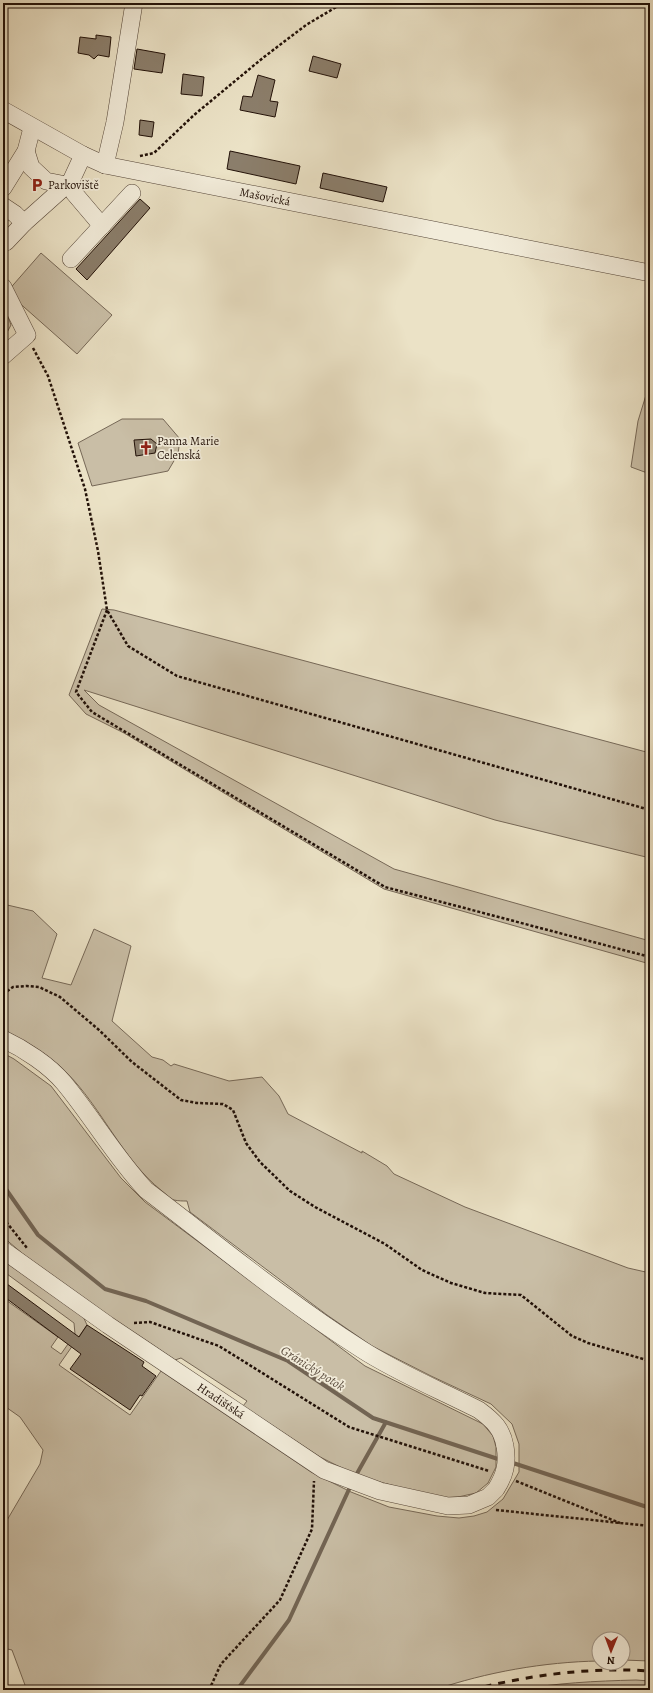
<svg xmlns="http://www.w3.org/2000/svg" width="653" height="1693" viewBox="0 0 653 1693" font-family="Alegreya,serif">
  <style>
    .green { fill: #c9bea6; stroke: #766857 }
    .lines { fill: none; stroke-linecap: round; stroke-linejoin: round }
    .stream { stroke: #726453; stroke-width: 4 }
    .building { fill: #8b7e6b; stroke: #221108 }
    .minor-casing { stroke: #544538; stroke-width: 18 }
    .path { stroke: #221108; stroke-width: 2.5; stroke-dasharray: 3 2; stroke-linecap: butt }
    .minor { stroke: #f2ecda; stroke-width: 17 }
    .rail { stroke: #221108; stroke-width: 3; stroke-dasharray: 7 7; stroke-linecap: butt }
    .minor-bridge-casing { stroke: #544538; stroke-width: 18; stroke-linecap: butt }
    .minor-bridge { stroke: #f2ecda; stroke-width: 17 }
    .labels { text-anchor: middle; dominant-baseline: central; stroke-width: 3.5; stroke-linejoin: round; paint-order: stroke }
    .poi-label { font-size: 12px; fill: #221108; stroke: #f2ecda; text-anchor: start }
    .street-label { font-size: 12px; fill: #221108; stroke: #f2ecda }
    .water-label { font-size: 13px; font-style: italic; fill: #5e4f40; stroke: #f2ecda }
  </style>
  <rect width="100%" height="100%" fill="#ebe2c6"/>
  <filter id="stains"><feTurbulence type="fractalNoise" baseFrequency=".005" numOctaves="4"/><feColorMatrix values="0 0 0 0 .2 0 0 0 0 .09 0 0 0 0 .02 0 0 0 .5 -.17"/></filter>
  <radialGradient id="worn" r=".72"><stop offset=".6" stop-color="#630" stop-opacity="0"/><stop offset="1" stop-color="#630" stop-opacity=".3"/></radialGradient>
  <path class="green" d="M 41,253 L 112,315 L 77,354 L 7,292 Z
    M 7,314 L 11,325 L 3,340 L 3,316 Z
    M 650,382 L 650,474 L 631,467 L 638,421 Z
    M 122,419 L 163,419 L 180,439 L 178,454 L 168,471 L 92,486 L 78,443 Z
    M 102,609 L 114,610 L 650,753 L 650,858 L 495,820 L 84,690 L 99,705 L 394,869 L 650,941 L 650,964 L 384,889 L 124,733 L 86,714 L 69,695 Z
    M 3,904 L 33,911 L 57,934 L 42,978 L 71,985 L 94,929 L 131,946 L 112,1021 L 152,1057 L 163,1060 L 171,1066 L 174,1064 L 229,1081 L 262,1077 L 279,1096 L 288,1114 L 362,1153 L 362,1151 L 387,1166 L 394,1174 L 465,1207 L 628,1268 L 650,1273 L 650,1661 L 623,1660 L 623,1639 L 599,1639 L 599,1661 C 544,1662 487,1672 434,1690 L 25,1690 L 25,1685 L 12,1650 L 3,1648 L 3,1527 L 40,1464 L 43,1450 L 20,1417 L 3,1405 L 3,1298 L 58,1337 L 51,1347 L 61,1354 L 75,1334 L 74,1323 L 3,1271 L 3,1264 L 6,1259 L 82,1314 L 87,1325 L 59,1365 L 130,1415 L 161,1371 L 311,1472 L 351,1492 L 389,1507 L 437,1516 L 459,1518 L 474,1516 L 487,1512 L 503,1499 L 519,1472 L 519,1444 L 512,1424 L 491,1404 L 431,1376 L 372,1346 L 327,1315 L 190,1212 L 187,1201 C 183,1201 178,1201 174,1200 C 170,1199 166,1194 162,1191 C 122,1159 102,1108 66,1072 C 47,1053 27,1042 3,1030 Z
    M 3,1053 L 14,1059 L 51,1086 L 121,1178 L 145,1202 L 365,1366 L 483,1424 L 493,1436 L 496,1447 L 496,1467 L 488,1483 L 476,1493 L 458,1497 L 438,1498 L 358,1476 L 320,1457 L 243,1406 L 247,1401 L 181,1358 L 175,1360 C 117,1320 56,1284 3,1237 Z
    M 636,1680 L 650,1681 L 650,1690 L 517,1690 C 556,1683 595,1681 636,1680 Z"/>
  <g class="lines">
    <path class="stream" d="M 3,1185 L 38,1235 L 105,1289 L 146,1301 L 288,1361 L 373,1418 L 501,1460
      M 510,1462 L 650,1508
      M 355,1477 L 386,1422
      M 237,1690 L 289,1620 L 351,1485"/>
  </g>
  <path class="building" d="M 96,35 L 111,37 L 109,57 L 98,55 L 94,59 L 89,55 L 78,53 L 80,37 L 96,39 Z
    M 137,49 L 165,54 L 162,73 L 134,69 Z
    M 313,56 L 341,64 L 337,78 L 309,71 Z
    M 183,74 L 204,77 L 202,96 L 181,94 Z
    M 258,75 L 275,80 L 270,101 L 278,102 L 275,117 L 240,110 L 243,96 L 252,97 Z
    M 140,120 L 154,122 L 152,137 L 139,135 Z
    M 230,151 L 300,166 L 296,184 L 227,169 Z
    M 323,173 L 387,187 L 383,202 L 320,188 Z
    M 140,199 L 150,208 L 87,280 L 76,269 Z
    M 151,439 L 157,444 L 155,453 L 136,456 L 134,440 Z
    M 3,1281 L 79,1337 L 87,1325 L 144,1362 L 142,1366 L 156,1376 L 142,1396 L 140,1395 L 130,1410 L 70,1369 L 81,1354 L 3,1296 Z"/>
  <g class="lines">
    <defs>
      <g id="minor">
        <path id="s1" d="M 3,110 L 83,155 L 105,165 L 650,273"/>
        <path d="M 26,151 L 31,167 L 46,181 L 66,185"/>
        <path d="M 105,165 L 115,122 L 134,3"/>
        <path d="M 71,181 L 74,193 L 102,226"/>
        <path d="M 3,188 L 26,151 L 32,128"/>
        <path d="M 3,206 L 15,214 L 24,223"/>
        <path d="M 3,241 L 6,242 L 24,223 L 71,181 L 83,155"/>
        <path d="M 71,259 L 132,193"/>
        <path d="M 3,287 L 27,335 L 3,356"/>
        <path d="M 3,1039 C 24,1049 49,1065 64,1083 C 93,1118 115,1157 146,1190 C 217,1244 286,1301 361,1349 C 398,1373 440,1390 479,1410 C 494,1421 502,1429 505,1446"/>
        <path id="s2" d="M 3,1250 L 108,1325 L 324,1470 L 380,1491 L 448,1506 L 469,1505 L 488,1497 L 496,1489"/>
      </g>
    </defs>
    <use href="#minor" class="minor-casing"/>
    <path class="path" d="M 140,156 L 154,153 L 194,115 L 264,57 L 306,25 L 343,3
      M 33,348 L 48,376 L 85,489 L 98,551 L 107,610 L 128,646 L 177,676 L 650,810
      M 107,610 L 76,692 L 92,712 L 385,887 L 650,957
      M 3,994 L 13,987 L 27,986 L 39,987 L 60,997 L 99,1030 L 132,1062 L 181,1100 L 197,1103 L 223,1104 L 233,1110 L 246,1143 L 260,1162 L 290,1191 L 315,1207 L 385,1244 L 422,1270 L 451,1283 L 485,1293 L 521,1295 L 572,1336 L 588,1343 L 650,1361
      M 3,1218 L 27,1248
      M 134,1323 L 150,1322 L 219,1346 L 349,1427 L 489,1471
      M 516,1481 L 620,1523
      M 496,1510 L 650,1526
      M 209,1690 L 221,1664 L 280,1600 L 312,1529 L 314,1481"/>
    <use href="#minor" class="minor"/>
    <path class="rail" d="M 471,1690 C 529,1675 590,1667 650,1671"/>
    <defs>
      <path id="minor-bridge" d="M 496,1489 C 505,1475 508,1463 505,1446"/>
    </defs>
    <use href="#minor-bridge" class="minor-bridge-casing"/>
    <use href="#minor-bridge" class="minor-bridge"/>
  </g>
  <defs>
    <symbol id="parking-bare" viewBox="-9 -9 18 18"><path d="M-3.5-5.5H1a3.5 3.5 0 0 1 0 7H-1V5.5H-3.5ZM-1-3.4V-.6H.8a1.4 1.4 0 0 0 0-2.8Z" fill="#8f2418" stroke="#f2ecda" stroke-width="2.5" paint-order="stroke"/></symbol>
    <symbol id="church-bare" viewBox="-9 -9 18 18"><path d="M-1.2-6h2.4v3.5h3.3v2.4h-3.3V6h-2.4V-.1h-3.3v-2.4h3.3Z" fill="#8f2418" stroke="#f2ecda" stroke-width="2.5" paint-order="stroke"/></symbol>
  </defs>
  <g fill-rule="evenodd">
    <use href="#parking-bare" x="27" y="175" width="20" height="20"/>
    <use href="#church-bare" x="136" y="438" width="20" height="20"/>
  </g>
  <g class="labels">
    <g class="poi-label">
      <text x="48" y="185">Parkoviště</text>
      <text x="157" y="441">Panna Marie<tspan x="157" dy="14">Celenská</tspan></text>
    </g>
    <g class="street-label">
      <text stroke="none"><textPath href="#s1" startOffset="279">Mašovická</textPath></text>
      <text stroke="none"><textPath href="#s2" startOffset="265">Hradišťská</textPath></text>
    </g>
    <g class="water-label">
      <text transform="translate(313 1368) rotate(32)">Gránický potok</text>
    </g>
  </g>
  <rect width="653" height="1693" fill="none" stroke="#ebe2c6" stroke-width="16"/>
  <rect x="4" y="4" width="645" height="1685" fill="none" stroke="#221108" stroke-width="2"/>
  <rect x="8" y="8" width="637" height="1677" fill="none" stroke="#221108"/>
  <g transform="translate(611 1651) rotate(181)"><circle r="19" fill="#f2ecda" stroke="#9f9486"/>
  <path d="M0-3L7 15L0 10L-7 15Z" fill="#8f2418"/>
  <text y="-6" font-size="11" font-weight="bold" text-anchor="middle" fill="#221108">N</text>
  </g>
  <rect width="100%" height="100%" filter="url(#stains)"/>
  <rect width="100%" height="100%" fill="url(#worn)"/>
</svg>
